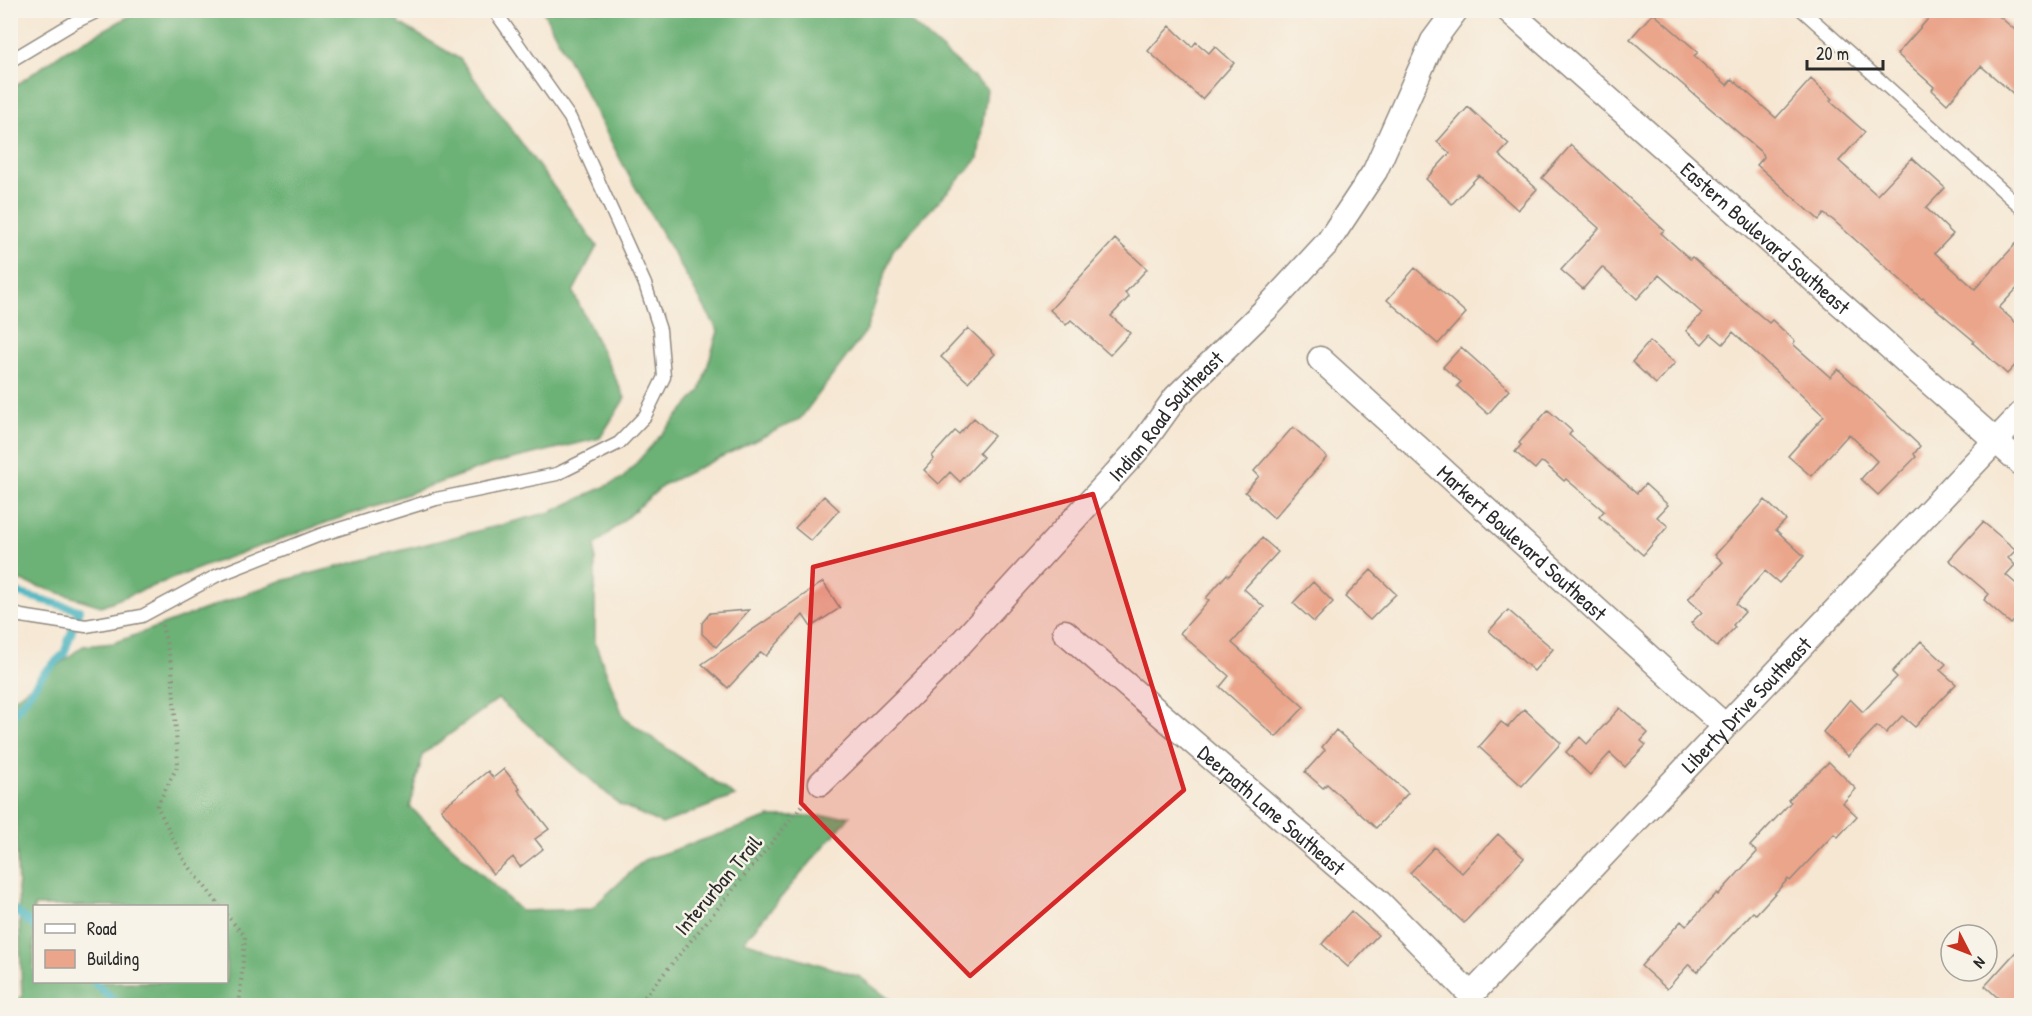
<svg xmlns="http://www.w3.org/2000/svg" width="2032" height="1016" viewBox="0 0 2032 1016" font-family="'Patrick Hand',sans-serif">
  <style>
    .forest { fill: #6cb176; stroke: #4c6e50; stroke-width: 1.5; fill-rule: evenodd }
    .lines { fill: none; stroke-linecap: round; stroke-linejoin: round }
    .stream { stroke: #44b2be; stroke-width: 8 }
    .building { fill: #eaa58b }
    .service-casing { stroke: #90897f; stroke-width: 15 }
    .minor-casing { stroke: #90897f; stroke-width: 27 }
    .path { stroke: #90897f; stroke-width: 4; stroke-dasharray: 1.5 4.5; stroke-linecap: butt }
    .service { stroke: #fff; stroke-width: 12 }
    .minor { stroke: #fff; stroke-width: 24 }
    .marked { fill: #d62828; fill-opacity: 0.2; stroke: #d62828; stroke-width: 4.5; stroke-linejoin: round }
    .labels { text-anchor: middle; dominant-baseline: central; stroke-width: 5; stroke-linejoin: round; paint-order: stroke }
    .street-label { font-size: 21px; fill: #2b2b2b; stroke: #f7f3e8 }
  </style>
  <rect width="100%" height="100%" fill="#f7f3e8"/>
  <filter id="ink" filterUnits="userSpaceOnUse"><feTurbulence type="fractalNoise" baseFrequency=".0167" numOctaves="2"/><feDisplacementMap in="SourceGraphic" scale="12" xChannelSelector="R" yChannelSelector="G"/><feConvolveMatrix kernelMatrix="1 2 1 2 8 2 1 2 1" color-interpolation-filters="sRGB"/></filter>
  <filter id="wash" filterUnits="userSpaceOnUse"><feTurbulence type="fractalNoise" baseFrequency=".008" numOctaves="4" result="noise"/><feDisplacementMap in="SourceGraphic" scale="24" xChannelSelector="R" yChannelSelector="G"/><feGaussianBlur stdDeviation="1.35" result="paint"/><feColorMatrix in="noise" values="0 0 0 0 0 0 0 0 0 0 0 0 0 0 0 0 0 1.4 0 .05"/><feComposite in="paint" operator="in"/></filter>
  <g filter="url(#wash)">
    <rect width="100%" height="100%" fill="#f6e7d3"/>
    <path class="forest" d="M 141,10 L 398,11 L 399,23 L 460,59 L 597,246 L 573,292 L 625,398 L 600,438 L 492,464 L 213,563 L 101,606 L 11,578 L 11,89 L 65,51 Z
      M 543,11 L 898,11 L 987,89 L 978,159 L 893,250 L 866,331 L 800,419 L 665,484 L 595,545 L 595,643 L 624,718 L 735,796 L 662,824 L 619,804 L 498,699 L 423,754 L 410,807 L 521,911 L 591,909 L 644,860 L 770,817 L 850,816 L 744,941 L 860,977 L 897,1005 L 11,1005 L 11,1004 L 22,996 L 11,701 L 83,646 L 114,643 L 278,582 L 551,512 L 623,478 L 700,391 L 718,331 L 630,178 ZM 34,906 L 226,906 L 226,982 L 34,982 Z"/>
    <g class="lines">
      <path class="stream" d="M 10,591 L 79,610 L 64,654 L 43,674 L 13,716 L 10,726
        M 10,907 L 34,926
        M 94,982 L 120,1006"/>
    </g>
    <g id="blocks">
      <path class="building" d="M 1936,10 L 1992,10 L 2022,36 L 2022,101 L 1981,66 L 1947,104 L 1932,90 L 1934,87 L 1897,54 Z
        M 1653,13 L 1698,52 L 1694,56 L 1727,85 L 1732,79 L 1776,118 L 1811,79 L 1832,99 L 1830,101 L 1865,132 L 1839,161 L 1877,195 L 1912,158 L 1945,188 L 1926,208 L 1953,234 L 1935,253 L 1975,289 L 2022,237 L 2022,283 L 1999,308 L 2022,328 L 2022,358 L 2007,374 L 1973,343 L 1974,341 L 1923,298 L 1922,299 L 1833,220 L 1824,214 L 1819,220 L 1757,165 L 1764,157 L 1763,154 L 1630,39 Z
        M 1170,26 L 1192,47 L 1196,42 L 1209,53 L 1215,46 L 1234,63 L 1202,99 L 1148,51 Z
        M 1468,107 L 1509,144 L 1499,155 L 1537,189 L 1518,210 L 1479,175 L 1452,204 L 1426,179 L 1450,153 L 1437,142 Z
        M 1571,145 L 1664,230 L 1661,233 L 1690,259 L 1692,257 L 1769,323 L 1772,320 L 1795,341 L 1793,344 L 1830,377 L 1838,369 L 1920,446 L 1914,454 L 1916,457 L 1878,495 L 1861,479 L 1877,461 L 1849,434 L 1811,476 L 1788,456 L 1824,416 L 1733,332 L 1723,344 L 1711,334 L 1702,344 L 1686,331 L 1702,313 L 1659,275 L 1637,299 L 1602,267 L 1583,289 L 1561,270 L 1599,228 L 1542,178 Z
        M 1115,239 L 1147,269 L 1125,293 L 1129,297 L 1111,316 L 1130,333 L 1110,355 L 1071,320 L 1066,325 L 1050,310 Z
        M 1415,268 L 1466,313 L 1438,344 L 1387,300 Z
        M 968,328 L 995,354 L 968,382 L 941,357 Z
        M 1650,341 L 1675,363 L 1656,384 L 1632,362 Z
        M 1461,347 L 1509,390 L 1488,414 L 1457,386 L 1461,382 L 1443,367 Z
        M 1548,410 L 1572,431 L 1569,435 L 1637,493 L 1645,484 L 1668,505 L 1657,517 L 1668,526 L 1643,555 L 1599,517 L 1604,511 L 1566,479 L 1564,481 L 1544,463 L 1541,462 L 1535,469 L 1515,452 L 1521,445 L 1519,443 Z
        M 974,418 L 994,436 L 979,453 L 983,457 L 960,482 L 950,472 L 939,484 L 924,470 L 934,459 L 932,456 L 955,431 L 959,434 Z
        M 1293,427 L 1327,457 L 1274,518 L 1245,492 L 1259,476 L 1254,471 Z
        M 824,496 L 839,510 L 811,541 L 795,528 Z
        M 1765,500 L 1786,520 L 1776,530 L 1804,556 L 1779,583 L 1765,571 L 1736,604 L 1745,612 L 1733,625 L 1735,627 L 1717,647 L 1691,623 L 1702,612 L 1688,599 L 1723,562 L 1715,555 Z
        M 1983,522 L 2016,550 L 2008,558 L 2015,565 L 2006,575 L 2022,589 L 2022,612 L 2011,624 L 1984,600 L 1989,594 L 1949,560 Z
        M 1262,538 L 1278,552 L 1244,589 L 1264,607 L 1232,643 L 1304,707 L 1276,737 L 1220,687 L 1229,676 L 1180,633 L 1209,600 L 1206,598 L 1227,574 L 1229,576 Z
        M 1371,570 L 1396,594 L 1370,620 L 1345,597 Z
        M 823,582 L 840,608 L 811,627 L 803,615 L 766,656 L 761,652 L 728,688 L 702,664 Z
        M 1313,582 L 1333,602 L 1314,622 L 1293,603 Z
        M 749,610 L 716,647 L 702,634 L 702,623 L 710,613 Z
        M 1508,610 L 1553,649 L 1534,671 L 1489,631 Z
        M 1921,641 L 1946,664 L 1940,670 L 1956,684 L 1915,727 L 1902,716 L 1886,733 L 1877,726 L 1848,756 L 1823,732 L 1850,699 L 1863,712 L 1897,677 L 1892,672 Z
        M 1620,708 L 1648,733 L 1641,741 L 1646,745 L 1625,767 L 1610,753 L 1590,775 L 1566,752 L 1580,737 L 1587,744 Z
        M 1524,709 L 1561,743 L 1522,786 L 1479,747 L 1501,722 L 1508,727 Z
        M 1336,730 L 1408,793 L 1376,828 L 1327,784 L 1323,788 L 1305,772 L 1325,750 L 1322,747 Z
        M 1829,762 L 1856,789 L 1843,803 L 1857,816 L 1838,837 L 1834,834 L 1790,881 L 1788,879 L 1756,914 L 1753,912 L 1697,972 L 1689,964 L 1667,989 L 1641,966 L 1681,921 L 1686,926 L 1717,893 L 1718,895 L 1757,852 L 1750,846 L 1791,802 L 1788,800 Z
        M 504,769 L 520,789 L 518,790 L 549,829 L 535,839 L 543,849 L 520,867 L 513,857 L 493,874 L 441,809 L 488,771 L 493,778 Z
        M 1498,834 L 1524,858 L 1464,923 L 1410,873 L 1434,847 L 1462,873 Z
        M 1351,911 L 1378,935 L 1348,967 L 1322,944 Z
        M 2022,945 L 2022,1005 L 2006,1005 L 1985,986 Z"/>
    </g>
  </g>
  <g filter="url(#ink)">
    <use href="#blocks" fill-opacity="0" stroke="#90897f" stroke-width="1.5"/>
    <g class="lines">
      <defs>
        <path id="service" d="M 1802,10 L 2022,208
          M 10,61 L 75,22 L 100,10
          M 10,612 L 21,616 L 86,626 L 142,616 L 216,576 L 320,535 L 436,499 L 557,474 L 619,443 L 645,416 L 664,377 L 660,330 L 645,284 L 570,118 L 494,10"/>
        <g id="minor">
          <path id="s1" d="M 1508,10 L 2022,464"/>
          <path id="s2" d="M 1320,359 L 1725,726"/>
          <path id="s3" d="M 1065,632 L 1379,902 L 1471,995 L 2022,413"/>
          <path id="s4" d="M 821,783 L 941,665 L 1140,447 L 1176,397 L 1265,310 L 1328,242 L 1375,171 L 1433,41 L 1456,10"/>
        </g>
      </defs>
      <use href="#service" class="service-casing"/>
      <use href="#minor" class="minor-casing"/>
      <path class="path" d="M 162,625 L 172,667 L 178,765 L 157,806 L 184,860 L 220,906
        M 226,914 L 245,937 L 239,1006
        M 637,1006 L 807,800"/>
      <use href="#service" class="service"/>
      <use href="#minor" class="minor"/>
    </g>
  </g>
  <path class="marked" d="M 1093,494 L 1184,790 L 970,976 L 801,803 L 813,567 Z"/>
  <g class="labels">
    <g class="street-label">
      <text stroke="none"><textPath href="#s1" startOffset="344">Eastern Boulevard Southeast</textPath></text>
      <text stroke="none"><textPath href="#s4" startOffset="504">Indian Road Southeast</textPath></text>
      <text stroke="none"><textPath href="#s2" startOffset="273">Markert Boulevard Southeast</textPath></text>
      <text stroke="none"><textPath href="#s3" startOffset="945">Liberty Drive Southeast</textPath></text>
      <text stroke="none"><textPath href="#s3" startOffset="273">Deerpath Lane Southeast</textPath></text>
      <text transform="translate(718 885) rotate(-50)">Interurban Trail</text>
    </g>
  </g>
  <rect width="2032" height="1016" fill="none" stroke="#f7f3e8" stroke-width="36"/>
  <rect x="33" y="905" width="195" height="78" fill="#f7f3e8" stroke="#a5a39c" stroke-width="1.5"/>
  <rect x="45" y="924" width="30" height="9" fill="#ffffff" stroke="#a5a39c" stroke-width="1.5"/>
  <text x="87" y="935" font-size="18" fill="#2b2b2b">Road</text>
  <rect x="45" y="950" width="30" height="18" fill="#eaa58b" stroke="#a5a39c" stroke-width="1.5"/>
  <text x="87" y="965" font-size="18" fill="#2b2b2b">Building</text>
  <g transform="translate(1969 953) rotate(132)"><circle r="28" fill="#f7f3e8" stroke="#a5a39c" stroke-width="1.5"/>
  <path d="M0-4.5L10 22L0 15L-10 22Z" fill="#c8321e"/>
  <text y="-9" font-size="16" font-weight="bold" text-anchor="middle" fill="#2b2b2b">N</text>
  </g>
  <path d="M1807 60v9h76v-9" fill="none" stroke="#2b2b2b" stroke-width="3"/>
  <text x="1816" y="60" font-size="18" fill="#2b2b2b" stroke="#f7f3e8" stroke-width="4.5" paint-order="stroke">20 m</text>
</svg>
